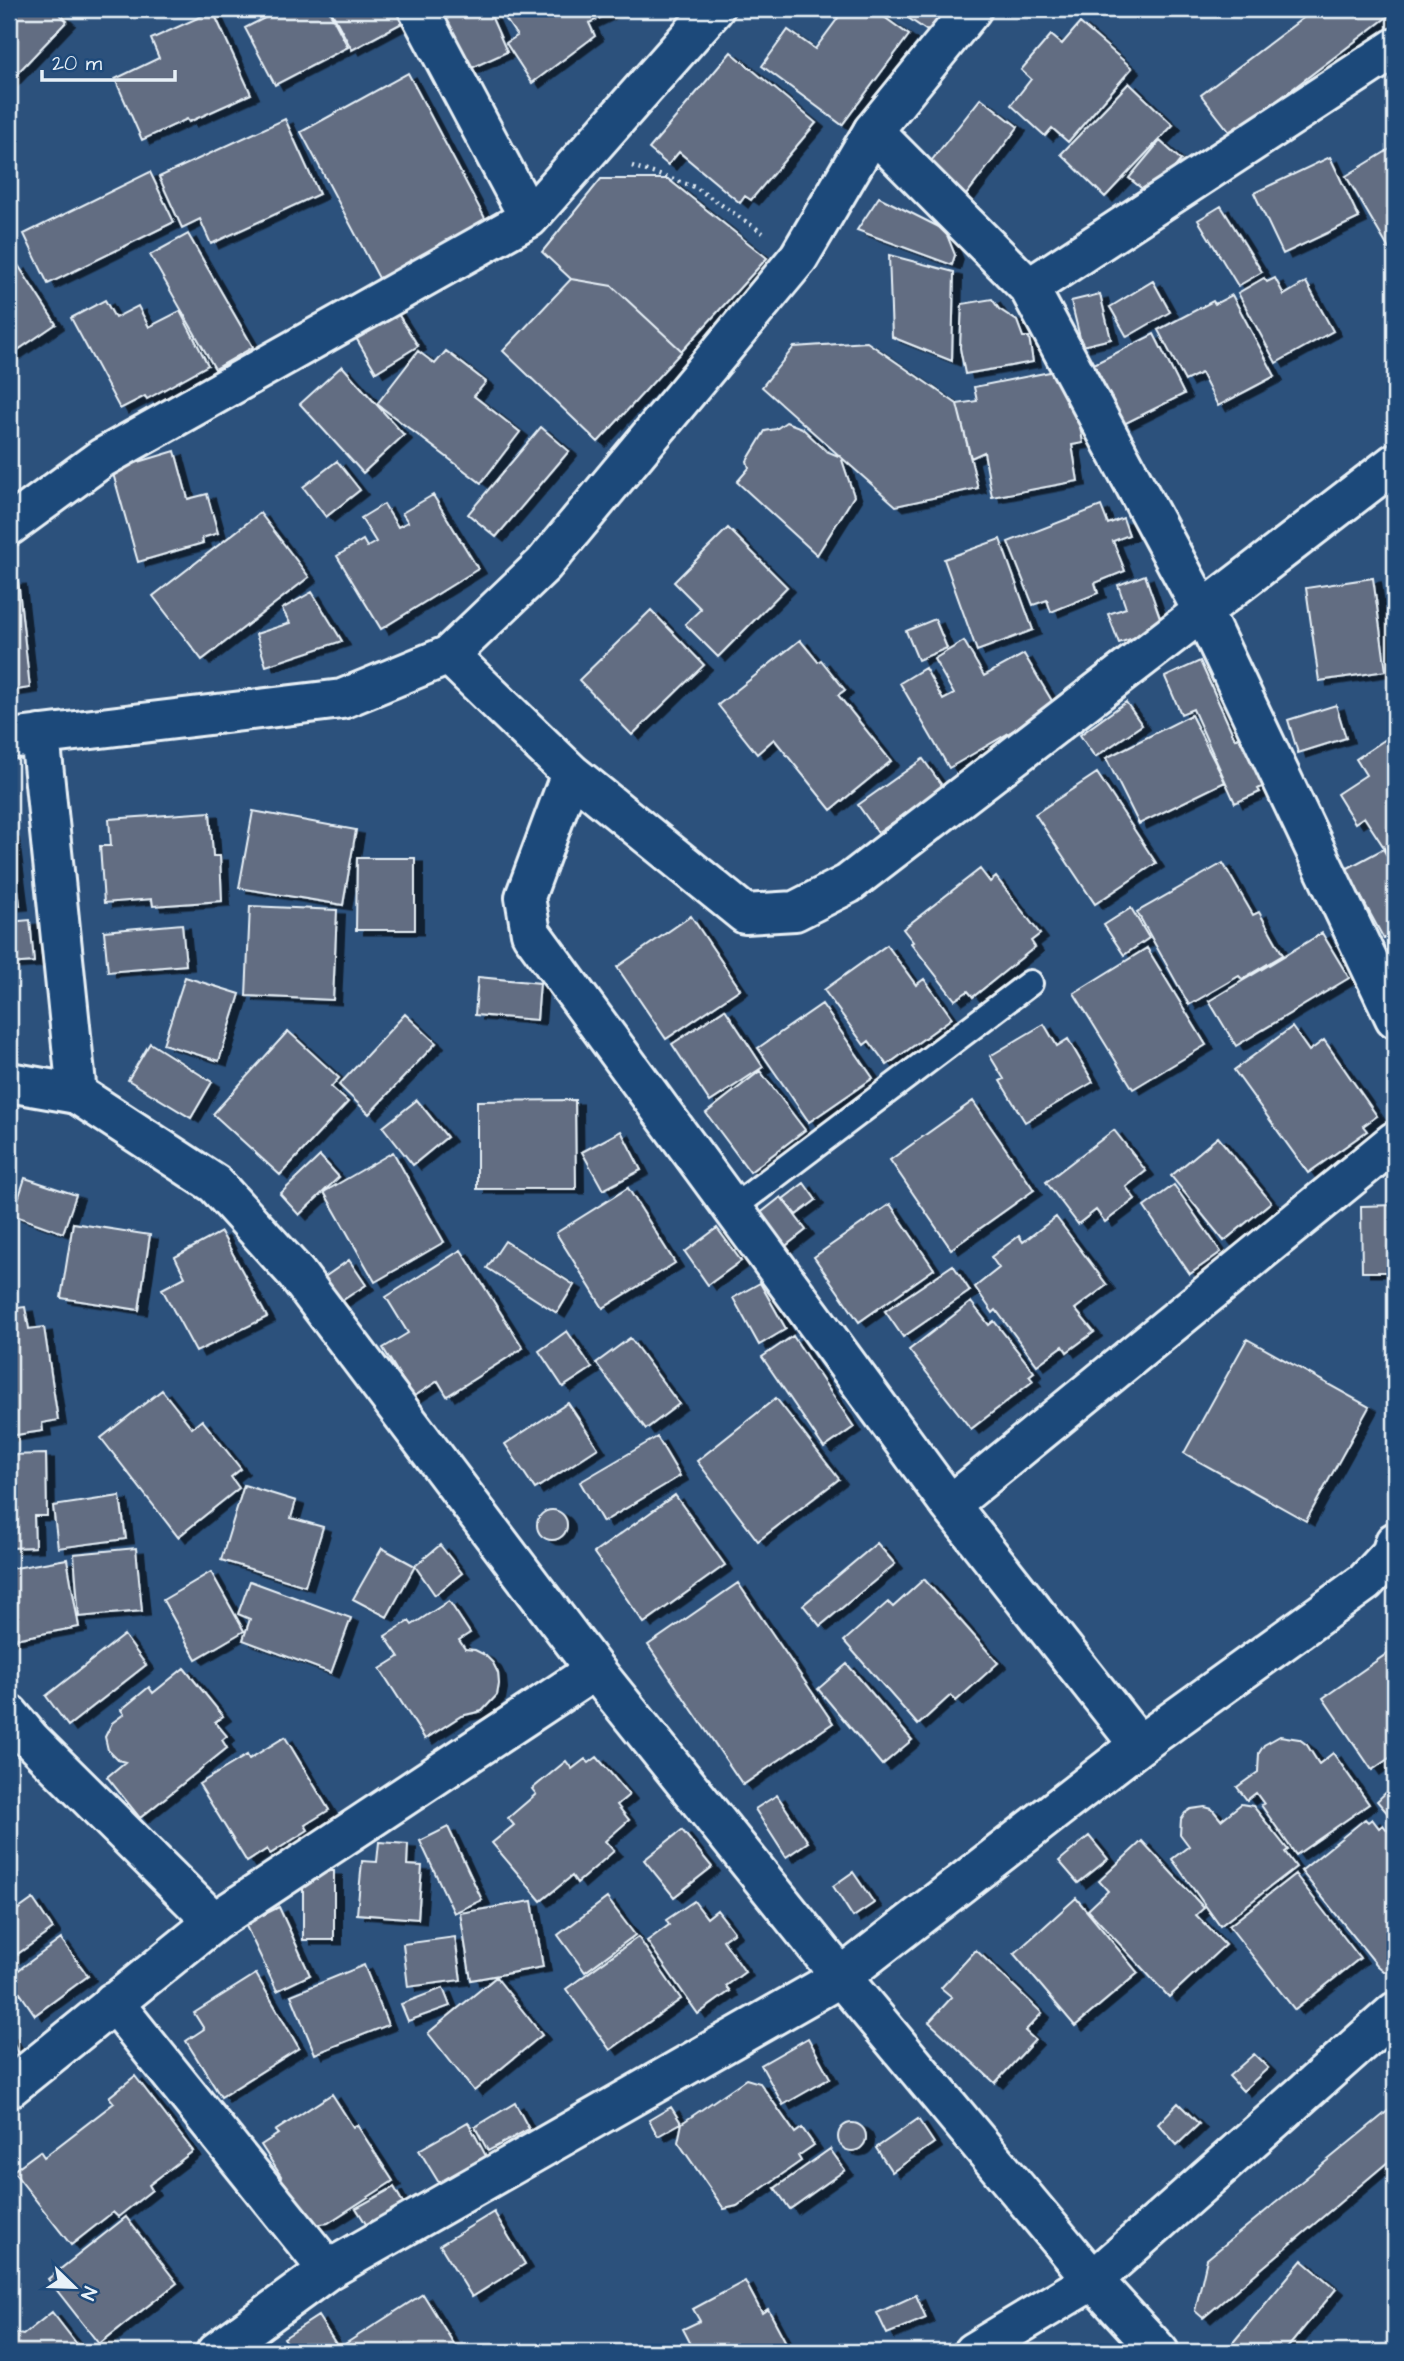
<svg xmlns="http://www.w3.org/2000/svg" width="1404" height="2361" viewBox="0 0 1404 2361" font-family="'Architects Daughter',sans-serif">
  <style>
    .building { fill: #626d82; stroke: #e8f1f8; stroke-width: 2; filter: url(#shadow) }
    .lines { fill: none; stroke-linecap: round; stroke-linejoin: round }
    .service-casing { stroke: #e8f1f8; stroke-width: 30 }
    .minor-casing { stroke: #e8f1f8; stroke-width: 44 }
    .tertiary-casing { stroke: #e8f1f8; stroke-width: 44 }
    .path { stroke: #e8f1f8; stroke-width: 4.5; stroke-dasharray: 2 5; stroke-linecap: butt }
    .service { stroke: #1f4a7a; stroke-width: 24 }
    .minor { stroke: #1f4a7a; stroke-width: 38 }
    .tertiary { stroke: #1f4a7a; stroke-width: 38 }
  </style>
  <defs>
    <filter id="shadow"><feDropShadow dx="8" dy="4.5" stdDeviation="0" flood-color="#0009"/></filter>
  </defs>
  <rect width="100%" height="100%" fill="#2c517c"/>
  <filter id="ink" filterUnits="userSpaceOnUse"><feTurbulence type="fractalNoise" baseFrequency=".0143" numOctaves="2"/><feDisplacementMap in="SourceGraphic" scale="14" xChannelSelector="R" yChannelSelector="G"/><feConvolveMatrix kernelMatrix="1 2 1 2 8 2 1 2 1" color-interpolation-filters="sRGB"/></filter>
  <g filter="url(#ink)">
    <path class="building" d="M 9,9 L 54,9 L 67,21 L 9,82 Z
      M 282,9 L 328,9 L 348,47 L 275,85 L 245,28 Z
      M 330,9 L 395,9 L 402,23 L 352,50 Z
      M 439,9 L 488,9 L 507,52 L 465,71 Z
      M 499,9 L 618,9 L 589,23 L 595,36 L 532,83 L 506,43 L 517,36 Z
      M 825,9 L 873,9 L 909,35 L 842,125 L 762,66 L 788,30 L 815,49 L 838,18 Z
      M 895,9 L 944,9 L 929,32 Z
      M 1315,9 L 1395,9 L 1395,11 L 1232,135 L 1201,95 Z
      M 213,11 L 251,94 L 189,122 L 187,119 L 142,140 L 115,79 L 159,58 L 151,39 Z
      M 1080,23 L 1132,68 L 1068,142 L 1052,128 L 1045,136 L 1011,105 L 1031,79 L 1021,70 L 1051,35 L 1062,44 Z
      M 731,52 L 816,123 L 751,200 L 745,196 L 740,203 L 679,152 L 668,165 L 649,149 Z
      M 408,73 L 488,224 L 381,282 L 301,132 Z
      M 1129,83 L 1173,125 L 1105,197 L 1061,154 Z
      M 981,98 L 1018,127 L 966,195 L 928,165 Z
      M 285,119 L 319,194 L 211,244 L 200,219 L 182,228 L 159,177 Z
      M 1160,141 L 1181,160 L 1151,196 L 1129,178 Z
      M 1395,146 L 1395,245 L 1389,249 L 1346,176 Z
      M 1330,157 L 1359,218 L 1283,254 L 1254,193 Z
      M 150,172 L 174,222 L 48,284 L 24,234 Z
      M 601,179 L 668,179 L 767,258 L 682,351 L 612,286 L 571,279 L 542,252 Z
      M 879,197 L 945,230 L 955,255 L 952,265 L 857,230 Z
      M 1221,206 L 1262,272 L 1238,286 L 1198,220 Z
      M 188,234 L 253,347 L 215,369 L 150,255 Z
      M 889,255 L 954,272 L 952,361 L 892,337 Z
      M 18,265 L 56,324 L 9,356 L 9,271 Z
      M 1264,278 L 1267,282 L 1275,278 L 1284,295 L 1306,282 L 1333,331 L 1276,363 L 1238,293 Z
      M 571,279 L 612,286 L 682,351 L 598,442 L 503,351 Z
      M 1153,281 L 1170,312 L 1127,337 L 1110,307 Z
      M 1100,294 L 1111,339 L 1082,346 L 1071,301 Z
      M 1232,295 L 1275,376 L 1218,406 L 1201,373 L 1185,381 L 1158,330 L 1213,301 L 1215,304 Z
      M 992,299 L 999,309 L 1017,321 L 1023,337 L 1029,337 L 1033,362 L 965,374 L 960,348 L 962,304 Z
      M 105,300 L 115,318 L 138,306 L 149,327 L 180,311 L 208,365 L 147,399 L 145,396 L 120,409 L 71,318 Z
      M 393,306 L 418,346 L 376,372 L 352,331 Z
      M 1154,334 L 1184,394 L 1124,424 L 1094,364 Z
      M 867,342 L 957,404 L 978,488 L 896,506 L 762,387 L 794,347 Z
      M 418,351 L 435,364 L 446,351 L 486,382 L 474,396 L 520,432 L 481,483 L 377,404 Z
      M 342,366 L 404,435 L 363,473 L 300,404 Z
      M 1060,370 L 1067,405 L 1076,403 L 1083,443 L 1072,445 L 1078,481 L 992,497 L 984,452 L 971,458 L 957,404 L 977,401 L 974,387 Z
      M 786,422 L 802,428 L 826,451 L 841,457 L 854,496 L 817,555 L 737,482 L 749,468 L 747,461 L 765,431 L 776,429 Z
      M 541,427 L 569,451 L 496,537 L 468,514 Z
      M 175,451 L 188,499 L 207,494 L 218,533 L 202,538 L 203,543 L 138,562 L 112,470 Z
      M 337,461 L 360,490 L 326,517 L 303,487 Z
      M 433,495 L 478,569 L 381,629 L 337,556 L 363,540 L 367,547 L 376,542 L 361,518 L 384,504 L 398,527 L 408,522 L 402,513 Z
      M 1101,506 L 1108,524 L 1123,518 L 1129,535 L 1113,541 L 1125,571 L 1095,583 L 1098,593 L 1051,612 L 1047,600 L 1033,605 L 1008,542 Z
      M 260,513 L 309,577 L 202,660 L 153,596 Z
      M 728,528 L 787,587 L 718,657 L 685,624 L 701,609 L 674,582 Z
      M 1000,539 L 1033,630 L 977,651 L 944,559 Z
      M 1145,575 L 1165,632 L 1138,642 L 1136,637 L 1119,643 L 1108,614 L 1126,608 L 1118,585 Z
      M 1373,578 L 1386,671 L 1319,681 L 1306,588 Z
      M 18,580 L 30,688 L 9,691 L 9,581 Z
      M 312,592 L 342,641 L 266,666 L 256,634 L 290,623 L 282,609 Z
      M 651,610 L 704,665 L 632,735 L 579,680 Z
      M 935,619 L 947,648 L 918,660 L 906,631 Z
      M 800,640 L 818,662 L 821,660 L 845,690 L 838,695 L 891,761 L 831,810 L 774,739 L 757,754 L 718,705 Z
      M 964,641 L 984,676 L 1024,654 L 1055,706 L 949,768 L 900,683 L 925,668 L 943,700 L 954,694 L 934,659 Z
      M 1200,661 L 1235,739 L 1242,735 L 1264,786 L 1258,789 L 1260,792 L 1235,803 L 1193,709 L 1181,714 L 1165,677 Z
      M 1126,702 L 1142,725 L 1095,757 L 1080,735 Z
      M 1336,705 L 1346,738 L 1298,753 L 1288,720 Z
      M 1191,715 L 1225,782 L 1139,824 L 1106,758 Z
      M 1395,733 L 1395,846 L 1387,852 L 1364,817 L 1355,823 L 1337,794 L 1366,775 L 1356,759 Z
      M 923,759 L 943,787 L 878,833 L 858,805 Z
      M 1097,773 L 1156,863 L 1095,904 L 1035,814 Z
      M 253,811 L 356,830 L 343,905 L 239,888 Z
      M 210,812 L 213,856 L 220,856 L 222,901 L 153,906 L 152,899 L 104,903 L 100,846 L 111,846 L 109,819 Z
      M 9,834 L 11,834 L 20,905 L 9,906 Z
      M 1383,849 L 1391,862 L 1395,859 L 1395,933 L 1384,939 L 1346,869 Z
      M 357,858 L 415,858 L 415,930 L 356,930 Z
      M 1223,863 L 1253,915 L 1259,912 L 1283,955 L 1242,979 L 1239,976 L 1189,1005 L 1137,912 Z
      M 980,869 L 990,882 L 996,877 L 1040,934 L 1031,941 L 1035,947 L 973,997 L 968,991 L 955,1000 L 911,943 L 913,942 L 903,929 Z
      M 250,906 L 337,910 L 333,1000 L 246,996 Z
      M 1131,908 L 1149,938 L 1124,955 L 1104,925 Z
      M 691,916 L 740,989 L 666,1039 L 617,967 Z
      M 30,920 L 34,962 L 9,964 L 9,922 Z
      M 182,924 L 186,965 L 108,972 L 104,931 Z
      M 1322,933 L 1349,978 L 1236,1046 L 1209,1001 Z
      M 887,945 L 916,985 L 924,979 L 952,1018 L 887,1065 L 869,1041 L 864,1045 L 824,990 Z
      M 1147,948 L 1206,1045 L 1133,1089 L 1074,993 Z
      M 185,977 L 240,994 L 219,1061 L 163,1044 Z
      M 478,977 L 540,983 L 537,1020 L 475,1015 Z
      M 822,1004 L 873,1078 L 809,1122 L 758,1048 Z
      M 725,1009 L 763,1067 L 710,1102 L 672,1044 Z
      M 405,1014 L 436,1043 L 369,1114 L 339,1085 Z
      M 1044,1024 L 1057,1046 L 1068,1039 L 1093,1082 L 1025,1122 L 1000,1081 L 1004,1079 L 990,1056 Z
      M 1292,1027 L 1309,1051 L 1324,1040 L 1377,1116 L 1363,1126 L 1367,1131 L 1308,1173 L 1234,1070 Z
      M 288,1031 L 339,1078 L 331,1087 L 348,1102 L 280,1175 L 213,1114 Z
      M 150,1043 L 212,1082 L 191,1118 L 128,1080 Z
      M 760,1071 L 805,1130 L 750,1172 L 706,1113 Z
      M 417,1100 L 447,1137 L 413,1165 L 383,1127 Z
      M 575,1100 L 576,1189 L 477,1189 L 477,1101 Z
      M 973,1101 L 1034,1190 L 951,1249 L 890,1160 Z
      M 1114,1130 L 1146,1171 L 1126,1187 L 1135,1199 L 1105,1222 L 1096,1210 L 1078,1224 L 1046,1182 Z
      M 621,1131 L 641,1170 L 603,1190 L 582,1152 Z
      M 1218,1137 L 1271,1202 L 1224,1241 L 1171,1176 Z
      M 393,1152 L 444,1242 L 375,1282 L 324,1192 Z
      M 320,1156 L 339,1177 L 299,1215 L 280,1194 Z
      M 25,1178 L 76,1195 L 63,1233 L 13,1215 Z
      M 804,1183 L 816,1200 L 796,1215 L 783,1199 Z
      M 1174,1185 L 1221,1252 L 1190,1274 L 1144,1207 Z
      M 628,1188 L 675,1263 L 603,1308 L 556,1233 Z
      M 781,1197 L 806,1230 L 783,1248 L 758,1215 Z
      M 890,1204 L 934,1269 L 859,1322 L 814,1257 Z
      M 1395,1205 L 1395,1272 L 1362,1272 L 1361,1206 Z
      M 1056,1217 L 1107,1285 L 1075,1309 L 1094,1332 L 1067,1352 L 1063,1346 L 1037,1365 L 996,1310 L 993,1313 L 975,1287 L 999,1268 L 991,1257 L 1019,1236 L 1023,1242 Z
      M 73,1223 L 150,1235 L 139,1310 L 61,1298 Z
      M 717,1228 L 741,1261 L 708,1285 L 685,1252 Z
      M 221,1232 L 267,1317 L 196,1352 L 162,1289 L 185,1277 L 175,1257 Z
      M 505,1241 L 574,1285 L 557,1313 L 487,1268 Z
      M 461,1250 L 523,1348 L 447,1396 L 438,1381 L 413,1397 L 383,1348 L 408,1333 L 386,1297 Z
      M 349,1260 L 366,1285 L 332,1307 L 316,1283 Z
      M 953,1265 L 970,1291 L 903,1337 L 885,1311 Z
      M 760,1283 L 786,1329 L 759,1345 L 733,1298 Z
      M 971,1302 L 989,1325 L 994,1321 L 1034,1372 L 1029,1376 L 1033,1381 L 971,1429 L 909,1350 Z
      M 25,1307 L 29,1329 L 44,1327 L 58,1420 L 42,1423 L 43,1431 L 9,1436 L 9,1309 Z
      M 567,1331 L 592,1368 L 563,1387 L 539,1351 Z
      M 793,1336 L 854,1427 L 824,1448 L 762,1357 Z
      M 630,1338 L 679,1404 L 646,1429 L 596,1363 Z
      M 1247,1339 L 1369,1407 L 1306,1521 L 1184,1453 Z
      M 162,1390 L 192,1428 L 202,1420 L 241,1469 L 231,1477 L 239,1488 L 178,1537 L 101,1438 Z
      M 776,1398 L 839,1479 L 758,1541 L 697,1461 Z
      M 568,1403 L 598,1448 L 535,1489 L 505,1444 Z
      M 657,1437 L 680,1476 L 603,1522 L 580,1482 Z
      M 46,1454 L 47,1516 L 34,1516 L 35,1547 L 9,1548 L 9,1455 Z
      M 244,1485 L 296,1501 L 291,1518 L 323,1527 L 305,1586 L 221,1560 Z
      M 675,1495 L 725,1565 L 644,1623 L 594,1553 Z
      M 120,1496 L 126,1539 L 58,1548 L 53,1506 Z
      M537 1525a15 15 0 1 1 30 0a15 15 0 1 1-30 0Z
      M 877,1543 L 895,1564 L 820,1626 L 803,1605 Z
      M 440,1545 L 462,1573 L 435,1595 L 415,1566 Z
      M 136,1548 L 142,1611 L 79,1617 L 74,1554 Z
      M 382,1548 L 415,1566 L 387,1617 L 353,1599 Z
      M 67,1559 L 79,1627 L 9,1640 L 9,1569 Z
      M 211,1572 L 244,1631 L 196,1659 L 163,1600 Z
      M 924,1579 L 998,1663 L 956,1701 L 951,1695 L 918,1725 L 844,1641 L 888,1602 L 893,1607 Z
      M 250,1581 L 351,1618 L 331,1673 L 243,1640 L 250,1619 L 238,1614 Z
      M 738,1583 L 833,1723 L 743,1785 L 648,1645 Z
      M 449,1601 L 470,1633 L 459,1640 L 465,1649 L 475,1650 L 485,1655 L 493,1663 L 498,1673 L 499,1684 L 497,1695 L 482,1711 L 461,1716 L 425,1739 L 380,1669 L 399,1657 L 385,1636 L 409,1621 L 412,1625 Z
      M 124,1635 L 146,1665 L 68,1726 L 46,1696 Z
      M 1395,1648 L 1395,1754 L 1372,1770 L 1323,1698 Z
      M 847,1664 L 912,1740 L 882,1765 L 818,1689 Z
      M 184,1668 L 223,1716 L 215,1722 L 227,1736 L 222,1740 L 227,1748 L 140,1818 L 107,1777 L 125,1762 L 118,1760 L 108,1750 L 105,1737 L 112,1723 L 124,1714 L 121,1710 L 149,1687 L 153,1693 Z
      M 1280,1736 L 1299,1739 L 1307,1745 L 1319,1764 L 1333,1753 L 1369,1804 L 1296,1855 L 1261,1805 L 1264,1804 L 1256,1793 L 1247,1800 L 1237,1787 L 1258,1772 L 1259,1753 L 1264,1745 Z
      M 285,1737 L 329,1810 L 305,1825 L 308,1830 L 270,1854 L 267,1849 L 247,1862 L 199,1784 L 247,1755 L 249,1759 Z
      M 597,1757 L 629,1795 L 617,1805 L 629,1820 L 605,1841 L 614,1851 L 577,1883 L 572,1876 L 541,1901 L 492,1843 L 514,1825 L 508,1818 L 536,1794 L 532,1789 L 566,1761 L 572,1769 L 585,1759 L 589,1763 Z
      M 1395,1784 L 1395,1822 L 1377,1801 Z
      M 777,1795 L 808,1842 L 786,1857 L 755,1809 Z
      M 1241,1804 L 1253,1806 L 1288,1850 L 1285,1852 L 1296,1867 L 1220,1926 L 1172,1859 L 1189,1846 L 1180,1834 L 1181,1819 L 1185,1813 L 1191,1809 L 1205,1807 L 1212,1809 L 1221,1820 Z
      M 1365,1819 L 1368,1822 L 1372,1819 L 1379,1828 L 1383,1825 L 1395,1840 L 1395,1974 L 1384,1971 L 1377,1965 L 1301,1871 Z
      M 448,1827 L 482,1900 L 454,1913 L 420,1841 Z
      M 682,1830 L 712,1867 L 674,1897 L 644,1860 Z
      M 1089,1836 L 1108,1859 L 1078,1883 L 1059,1861 Z
      M 1142,1841 L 1204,1908 L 1196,1915 L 1225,1945 L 1169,1997 L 1088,1910 L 1108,1891 L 1099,1881 Z
      M 379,1842 L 408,1844 L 407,1865 L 422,1866 L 418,1919 L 357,1914 L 362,1861 L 377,1862 Z
      M 303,1871 L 334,1871 L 334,1940 L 303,1940 Z
      M 853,1872 L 874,1903 L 853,1917 L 833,1886 Z
      M 1295,1874 L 1360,1958 L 1295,2010 L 1229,1926 Z
      M 607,1898 L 635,1935 L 585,1972 L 558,1935 Z
      M 1076,1898 L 1138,1973 L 1075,2026 L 1014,1954 Z
      M 33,1899 L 53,1929 L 9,1960 L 9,1916 Z
      M 532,1901 L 543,1967 L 471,1980 L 460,1913 Z
      M 694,1901 L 707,1918 L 717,1910 L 734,1932 L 723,1940 L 745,1972 L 726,1986 L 730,1991 L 698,2014 L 647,1941 L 669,1925 L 666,1920 Z
      M 279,1907 L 310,1975 L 277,1991 L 245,1924 Z
      M 455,1937 L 461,1980 L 408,1987 L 403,1944 Z
      M 638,1937 L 681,1999 L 610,2050 L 566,1989 Z
      M 61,1939 L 88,1976 L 35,2015 L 9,1977 Z
      M 976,1950 L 1042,2013 L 1025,2031 L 1035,2040 L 995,2083 L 929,2022 L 952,1997 L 941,1988 Z
      M 364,1965 L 388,2025 L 315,2054 L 291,1995 Z
      M 256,1974 L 299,2048 L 221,2097 L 186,2041 L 204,2029 L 194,2013 Z
      M 496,1977 L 542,2035 L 474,2091 L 428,2033 Z
      M 443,1988 L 450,2006 L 408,2021 L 401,2004 Z
      M 9,2033 L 18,2054 L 9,2058 Z
      M 808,2038 L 830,2078 L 783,2105 L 761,2065 Z
      M 1254,2054 L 1268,2068 L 1243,2091 L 1229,2076 Z
      M 135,2076 L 193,2151 L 149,2185 L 152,2190 L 118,2217 L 113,2212 L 71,2245 L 13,2171 L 40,2151 L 44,2157 L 114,2103 L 109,2097 Z
      M 746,2079 L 760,2083 L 795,2133 L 802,2128 L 814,2145 L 798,2156 L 801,2161 L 737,2206 L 724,2209 L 678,2142 L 682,2123 Z
      M 332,2094 L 353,2127 L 357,2125 L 393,2181 L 328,2223 L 306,2226 L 277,2179 L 281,2176 L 261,2145 L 278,2134 L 275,2131 Z
      M 515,2103 L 529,2129 L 488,2151 L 475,2127 Z
      M 1178,2103 L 1199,2124 L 1177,2145 L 1158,2124 Z
      M 1395,2105 L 1395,2156 L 1203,2318 L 1195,2311 L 1207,2259 Z
      M 671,2107 L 681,2123 L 658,2136 L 649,2120 Z
      M 918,2119 L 934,2143 L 892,2172 L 876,2148 Z
      M 468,2122 L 486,2156 L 439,2183 L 419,2150 Z
      M838 2137a14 14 0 1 1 28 0a14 14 0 1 1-28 0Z
      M 830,2149 L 845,2170 L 790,2209 L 775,2188 Z
      M 394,2187 L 407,2210 L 371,2232 L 356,2208 Z
      M 494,2212 L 525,2264 L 472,2297 L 440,2245 Z
      M 126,2217 L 177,2283 L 99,2344 L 48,2279 Z
      M 1302,2260 L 1336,2289 L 1284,2352 L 1237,2352 L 1230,2346 Z
      M 745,2281 L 762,2313 L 768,2309 L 791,2352 L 695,2352 L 683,2329 L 700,2321 L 693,2309 Z
      M 423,2294 L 459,2352 L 350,2352 L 345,2344 Z
      M 916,2295 L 926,2318 L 887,2334 L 877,2313 Z
      M 52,2312 L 83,2352 L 9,2352 L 9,2332 L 23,2335 Z
      M 318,2316 L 341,2352 L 293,2352 L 284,2338 Z"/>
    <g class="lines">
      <defs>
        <path id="service" d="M 734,1207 L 1030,983"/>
        <path id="minor" d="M 418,9 L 529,218
          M 873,131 L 1029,288 L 1202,610 L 1395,1018
          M 1029,288 L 1395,48
          M 9,526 L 102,458 L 529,218 L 714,9
          M 449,655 L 571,773 L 745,914 L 795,911 L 848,884 L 1395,463
          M 571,773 L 525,897 L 531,933 L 950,1505 L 1139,1745
          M 9,1082 L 77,1094
          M 950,1505 L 1395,1141
          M 9,1714 L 30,1739 L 214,1922
          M 113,2002 L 328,2270
          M 9,2088 L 214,1922 L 595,1670
          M 216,2352 L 328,2270 L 841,1977 L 1139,1745 L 1365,1582 L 1391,1554 L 1395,1542"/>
        <path id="tertiary" d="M 40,735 L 77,1094 L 215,1184 L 296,1273 L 595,1670 L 841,1977 L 1093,2280 L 1159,2352
          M 9,739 L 342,699 L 449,655 L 544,564 L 799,257 L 873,131 L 972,9
          M 973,2352 L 1093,2280 L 1395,2012"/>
      </defs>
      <use href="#service" class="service-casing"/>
      <use href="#minor" class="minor-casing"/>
      <use href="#tertiary" class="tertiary-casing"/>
      <path class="path" d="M 632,166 L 695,187 L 763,233"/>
      <use href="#service" class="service"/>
      <use href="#minor" class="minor"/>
      <use href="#tertiary" class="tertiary"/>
    </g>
  </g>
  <rect width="1404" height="2361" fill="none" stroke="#1f4a7a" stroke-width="35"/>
  <rect x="18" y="18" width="1369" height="2326" fill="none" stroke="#e8f1f8" stroke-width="2.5" filter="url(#ink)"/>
  <g transform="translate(74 2287) rotate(113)" stroke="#1f4a7a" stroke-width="5" paint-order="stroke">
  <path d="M0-5L12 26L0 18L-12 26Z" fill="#e8f1f8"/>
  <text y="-10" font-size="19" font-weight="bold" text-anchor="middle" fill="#e8f1f8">N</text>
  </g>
  <path d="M42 70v10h133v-10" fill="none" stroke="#e8f1f8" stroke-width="3.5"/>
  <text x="52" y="70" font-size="21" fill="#e8f1f8" stroke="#1f4a7a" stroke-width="5" paint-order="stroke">20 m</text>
</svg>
